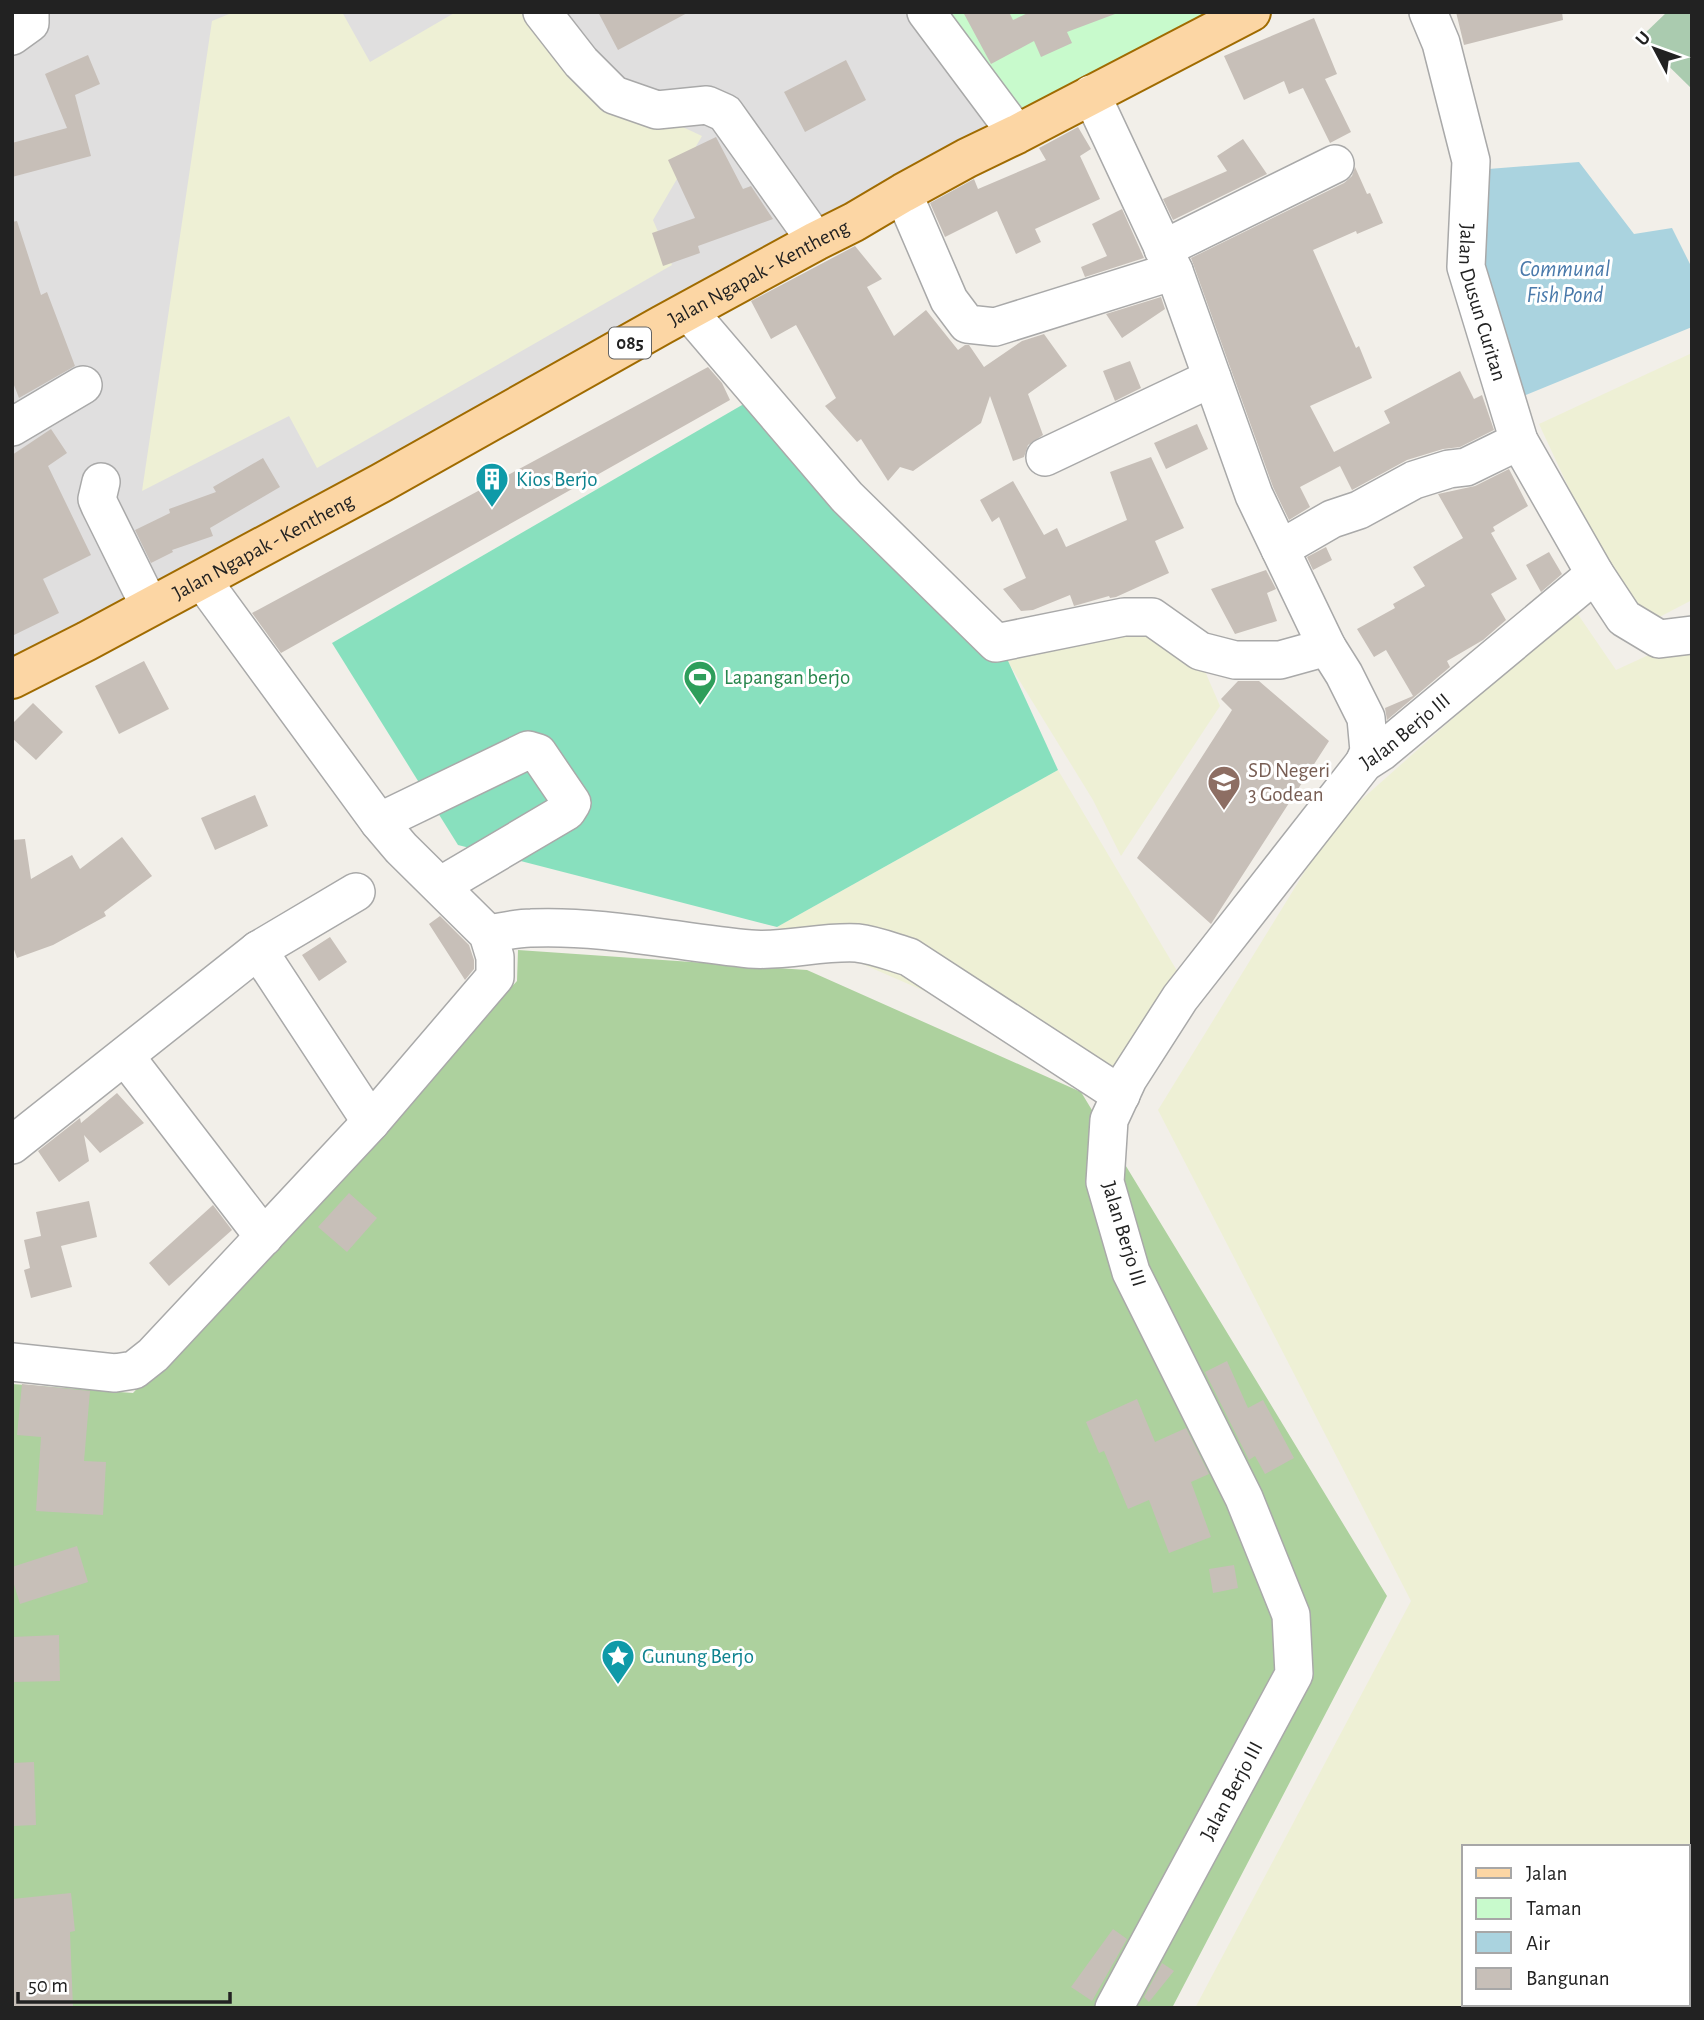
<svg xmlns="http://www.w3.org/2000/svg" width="1704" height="2020" viewBox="0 0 1704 2020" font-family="'Alegreya Sans',sans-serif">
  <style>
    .residential { fill: #e0dfdf }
    .farmland { fill: #eef0d5; fill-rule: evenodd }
    .forest { fill: #add19e }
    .cemetery { fill: #aacbaf }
    .park { fill: #c8facc }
    .pitch { fill: #88e0be }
    .water { fill: #aad3df }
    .building { fill: #c7bfb8 }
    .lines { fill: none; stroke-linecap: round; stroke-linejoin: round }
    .minor-casing { stroke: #a9a9a9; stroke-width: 40 }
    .major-casing { stroke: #a06b00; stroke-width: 42 }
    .minor { stroke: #fff; stroke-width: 37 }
    .major { stroke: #fcd6a4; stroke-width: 38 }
    .labels { text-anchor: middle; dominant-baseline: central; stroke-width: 6; stroke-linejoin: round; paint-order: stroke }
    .shield { fill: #fff; stroke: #646464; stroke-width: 2 }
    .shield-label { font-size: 19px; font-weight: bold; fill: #222 }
    .street-label { font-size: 21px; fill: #222; stroke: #fff }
    .culture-label { font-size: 21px; fill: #0d838f; stroke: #fff; text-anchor: start }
    .leisure-label { font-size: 21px; fill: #27864d; stroke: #fff; text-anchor: start }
    .education-label { font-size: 21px; fill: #785e54; stroke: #fff; text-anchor: start }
    .water-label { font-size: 23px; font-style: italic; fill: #4a7aab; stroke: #fff }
  </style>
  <rect width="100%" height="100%" fill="#f2efe9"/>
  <path class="residential" d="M 12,12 L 1264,12 L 12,678 Z"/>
  <path class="farmland" d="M 234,12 L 342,12 L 370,62 L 456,12 L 520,12 L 614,95 L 702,136 L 653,220 L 672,265 L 317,468 L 289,416 L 142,491 L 212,21 Z
    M 1692,353 L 1692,600 L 1648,623 L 1599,553 L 1539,424 Z
    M 1575,610 L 1616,670 L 1692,635 L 1692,2008 L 1195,2008 L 1411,1601 L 1158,1110 L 1334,824 ZM 1464,1847 L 1688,1847 L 1688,2004 L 1464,2004 Z
    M 1153,617 L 1198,655 L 1220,706 L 1121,856 L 1093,800 L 997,644 Z
    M 1058,770 L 1186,986 L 1125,1078 L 777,927 Z"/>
  <path class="forest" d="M 518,950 L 807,970 L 1081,1092 L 1387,1596 L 1172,2008 L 12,2008 L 12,1384 L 133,1393 L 517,981 Z"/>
  <path class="cemetery" d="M 1667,12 L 1692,12 L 1692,89 L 1640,38 Z"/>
  <path class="park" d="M 926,12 L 1239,12 L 1017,134 Z"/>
  <path class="pitch" d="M 768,390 L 998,639 L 1058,770 L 777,927 L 458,845 L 332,643 Z"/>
  <path class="water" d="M 1579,162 L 1634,234 L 1672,228 L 1692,268 L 1692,327 L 1516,399 L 1471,267 L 1476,170 Z"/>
  <path class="building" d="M 598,12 L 689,12 L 618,50 Z
    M 963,12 L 1009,12 L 1013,20 L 1030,12 L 1115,12 L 1115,14 L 1067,32 L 1072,43 L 1041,57 L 1034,41 L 991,64 Z
    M 1456,12 L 1562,12 L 1563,20 L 1464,45 Z
    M 1314,18 L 1337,74 L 1325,79 L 1351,132 L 1330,143 L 1303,88 L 1289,94 L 1284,81 L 1244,100 L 1224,56 Z
    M 88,55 L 100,84 L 75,95 L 91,156 L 12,177 L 12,143 L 67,128 L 45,74 Z
    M 846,60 L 866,100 L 805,132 L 784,92 Z
    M 1078,127 L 1091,149 L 1080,156 L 1100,199 L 1035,229 L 1041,242 L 1016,254 L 997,211 L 945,237 L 930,203 L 974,179 L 978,189 L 1046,160 L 1039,148 Z
    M 716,137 L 743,189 L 751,186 L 773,219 L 698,246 L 700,253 L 663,266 L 652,233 L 695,218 L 668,160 Z
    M 1243,139 L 1267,174 L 1173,220 L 1163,199 L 1227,171 L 1217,156 Z
    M 1355,167 L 1367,194 L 1370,193 L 1383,223 L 1357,234 L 1356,231 L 1313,250 L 1356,348 L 1359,346 L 1372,378 L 1310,406 L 1334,452 L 1390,423 L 1384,411 L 1460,371 L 1474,399 L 1482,395 L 1494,430 L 1460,447 L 1443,449 L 1407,460 L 1352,490 L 1340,466 L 1300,487 L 1310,507 L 1289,520 L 1273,487 L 1191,258 L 1344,183 L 1352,176 Z
    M 1122,209 L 1144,258 L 1085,277 L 1081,267 L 1107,256 L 1092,224 Z
    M 17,221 L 41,295 L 47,292 L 75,366 L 19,398 L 12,380 L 12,222 Z
    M 855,246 L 882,279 L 867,287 L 894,336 L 926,310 L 958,350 L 965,345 L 969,345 L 984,367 L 1022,341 L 1044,334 L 1067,366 L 1028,394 L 1043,435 L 1028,445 L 1024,457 L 1013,461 L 990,396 L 981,423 L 913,471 L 900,467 L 888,481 L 861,439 L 857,442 L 825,406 L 836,398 L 796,325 L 771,339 L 751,301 Z
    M 1161,297 L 1165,309 L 1122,338 L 1106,314 Z
    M 1130,361 L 1141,388 L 1115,401 L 1103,371 Z
    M 708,367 L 722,383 L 730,400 L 281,653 L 252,613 Z
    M 1197,424 L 1208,449 L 1166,469 L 1154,443 Z
    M 51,429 L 67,453 L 48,466 L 91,555 L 43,579 L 59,613 L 12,636 L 12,455 Z
    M 1151,457 L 1184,528 L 1155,541 L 1169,573 L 1116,597 L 1110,598 L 1109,596 L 1074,606 L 1070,595 L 1033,610 L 1021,611 L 1003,589 L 1026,578 L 999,517 L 992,522 L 980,500 L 1013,481 L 1044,535 L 1057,528 L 1066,547 L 1127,520 L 1110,472 Z
    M 263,458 L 280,487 L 210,528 L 213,536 L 172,550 L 173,552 L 151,563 L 135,530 L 170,513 L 169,509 L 216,492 L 213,487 Z
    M 1509,469 L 1528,506 L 1493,527 L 1495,531 L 1491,533 L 1517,579 L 1491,594 L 1506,620 L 1483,640 L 1447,661 L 1450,667 L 1387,720 L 1385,708 L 1413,696 L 1386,650 L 1374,657 L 1357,629 L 1395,608 L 1393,604 L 1425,586 L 1413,567 L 1463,538 L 1438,494 L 1475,486 Z
    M 1326,547 L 1332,560 L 1313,570 L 1307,557 Z
    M 1549,552 L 1562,574 L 1541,592 L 1526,565 Z
    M 1266,570 L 1276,589 L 1267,593 L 1277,621 L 1235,634 L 1211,589 Z
    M 144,661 L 169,709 L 119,734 L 95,686 Z
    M 1238,681 L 1259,681 L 1329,741 L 1211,924 L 1137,858 L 1232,710 L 1221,699 Z
    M 33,703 L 63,732 L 36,760 L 12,738 L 12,724 Z
    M 255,795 L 268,826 L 215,850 L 201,818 Z
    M 122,837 L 152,876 L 104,912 L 106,916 L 53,945 L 17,958 L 12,944 L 12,840 L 25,839 L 31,879 L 72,855 L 80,869 Z
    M 440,916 L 469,945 L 474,960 L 474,969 L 465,980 L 429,924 Z
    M 330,937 L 347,962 L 319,981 L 302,955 Z
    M 117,1093 L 144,1123 L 100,1153 L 84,1135 L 89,1161 L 59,1182 L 38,1151 L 80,1118 L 81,1123 Z
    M 349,1193 L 377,1218 L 347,1252 L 318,1227 Z
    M 89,1201 L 97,1237 L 61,1246 L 72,1287 L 31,1298 L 24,1270 L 30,1268 L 24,1240 L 41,1236 L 36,1212 Z
    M 213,1205 L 232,1230 L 169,1286 L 149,1263 Z
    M 1227,1361 L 1248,1408 L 1263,1400 L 1294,1458 L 1265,1474 L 1255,1456 L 1249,1460 L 1205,1372 Z
    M 22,1384 L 90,1391 L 84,1461 L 106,1462 L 103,1515 L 36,1511 L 41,1437 L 17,1435 Z
    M 1137,1399 L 1155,1442 L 1186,1428 L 1209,1474 L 1191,1482 L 1211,1537 L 1169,1553 L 1149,1500 L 1128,1509 L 1104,1451 L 1099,1453 L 1086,1422 Z
    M 77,1546 L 88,1582 L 20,1604 L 12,1578 L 12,1567 Z
    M 1234,1565 L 1238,1588 L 1213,1593 L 1209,1569 Z
    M 59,1635 L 60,1681 L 12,1682 L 12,1637 Z
    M 34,1762 L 36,1825 L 12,1826 L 12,1763 Z
    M 71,1893 L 75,1931 L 70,1932 L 73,2008 L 12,2008 L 12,1899 Z
    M 1113,1929 L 1127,1939 L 1092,2001 L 1071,1987 Z
    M 1162,1963 L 1174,1971 L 1149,2002 L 1144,1997 Z"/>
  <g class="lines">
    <defs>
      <g id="minor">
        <path d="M 542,12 L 581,62 L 614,95 L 657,110 L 707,105 L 725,113 L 816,241"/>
        <path d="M 926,12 L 1017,134"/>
        <path id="s1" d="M 1428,12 L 1441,43 L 1471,161 L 1466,267 L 1519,441 L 1595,574 L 1624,618 L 1659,639 L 1692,635"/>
        <path d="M 12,36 L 30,23 L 30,12"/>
        <path d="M 1091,94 L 1174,271 L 1254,495 L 1327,647 L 1344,674 L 1366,718 L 1369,751 L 1364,763"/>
        <path d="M 903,193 L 949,300 L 967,324 L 995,327 L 1174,271"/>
        <path d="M 1163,249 L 1335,164"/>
        <path d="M 689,312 L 847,497 L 996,643 L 1124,617 L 1152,617 L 1200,651 L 1235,660 L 1280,660 L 1327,647"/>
        <path d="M 12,427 L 83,385"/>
        <path d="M 1045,457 L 1212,378"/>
        <path d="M 101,482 L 97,499 L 100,506 L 150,607"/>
        <path d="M 1280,549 L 1332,519 L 1359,510 L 1414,480 L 1449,469 L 1466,467 L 1519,441"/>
        <path d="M 379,822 L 528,750 L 538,753 L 572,803 L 567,811 L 440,886"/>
        <path d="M 488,934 C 502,932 517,928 531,928 C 604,925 677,942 750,949 C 785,952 821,941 857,943 C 875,945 892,952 909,957 L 1121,1095"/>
        <path d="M 258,950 L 371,1122"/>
        <path d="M 125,1056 L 264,1237"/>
        <path d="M 12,1145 L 258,950 L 356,892"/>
        <path d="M 12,1362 L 115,1373 L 134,1370 L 153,1355 L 371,1122 L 495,977 L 495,957 L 488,934 L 401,848 L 379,822 L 202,580"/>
        <path id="s2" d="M 1114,2008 L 1294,1674 L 1291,1615 L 1244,1498 L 1131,1272 L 1105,1182 L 1109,1120 L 1128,1079 L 1180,998 L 1364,763 L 1381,752 L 1595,574"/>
      </g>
      <g id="major">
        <path id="s3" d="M 12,679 L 87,641 L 381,483 L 662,325 L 816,241 L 854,222 L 903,193 L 967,158 L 1017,134 L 1251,12"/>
      </g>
    </defs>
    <use href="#minor" class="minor-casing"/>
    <use href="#major" class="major-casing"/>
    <use href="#minor" class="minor"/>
    <use href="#major" class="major"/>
  </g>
  <defs>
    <symbol id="building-pin" viewBox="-11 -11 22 30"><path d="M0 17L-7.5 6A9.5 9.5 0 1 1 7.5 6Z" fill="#0f9aa8" stroke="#fff"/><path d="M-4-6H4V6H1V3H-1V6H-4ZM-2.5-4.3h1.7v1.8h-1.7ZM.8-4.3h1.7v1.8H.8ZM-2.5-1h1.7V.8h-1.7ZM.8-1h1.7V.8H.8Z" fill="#fff"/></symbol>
    <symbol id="stadium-pin" viewBox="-11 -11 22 30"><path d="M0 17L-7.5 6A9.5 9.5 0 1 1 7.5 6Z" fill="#2e9e5b" stroke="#fff"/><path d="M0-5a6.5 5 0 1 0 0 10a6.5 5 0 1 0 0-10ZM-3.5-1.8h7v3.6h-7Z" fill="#fff"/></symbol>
    <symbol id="school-pin" viewBox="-11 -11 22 30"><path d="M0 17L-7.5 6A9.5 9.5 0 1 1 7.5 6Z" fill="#8d6e63" stroke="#fff"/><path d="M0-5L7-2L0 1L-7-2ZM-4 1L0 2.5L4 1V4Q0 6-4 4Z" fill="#fff"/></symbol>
    <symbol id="sight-pin" viewBox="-11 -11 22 30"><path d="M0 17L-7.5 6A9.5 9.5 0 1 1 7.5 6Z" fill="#0f9aa8" stroke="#fff"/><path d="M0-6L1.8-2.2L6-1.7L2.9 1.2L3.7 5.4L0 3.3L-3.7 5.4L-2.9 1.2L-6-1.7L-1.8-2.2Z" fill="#fff"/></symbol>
  </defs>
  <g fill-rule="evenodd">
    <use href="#building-pin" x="473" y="460" width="38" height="52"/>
    <use href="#stadium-pin" x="681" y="658" width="38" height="52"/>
    <use href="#school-pin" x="1205" y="763" width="38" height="52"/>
    <use href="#sight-pin" x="599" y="1637" width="38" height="52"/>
  </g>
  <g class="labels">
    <rect class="shield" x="609" y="327.5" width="42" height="31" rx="5"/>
    <g class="shield-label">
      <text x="630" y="343">085</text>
    </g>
    <g class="street-label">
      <text stroke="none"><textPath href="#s3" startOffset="850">Jalan Ngapak - Kentheng</textPath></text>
      <text stroke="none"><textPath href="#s1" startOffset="299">Jalan Dusun Curitan</textPath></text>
      <text stroke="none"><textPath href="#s3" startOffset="284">Jalan Ngapak - Kentheng</textPath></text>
      <text stroke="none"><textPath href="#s2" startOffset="1465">Jalan Berjo III</textPath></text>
      <text transform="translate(1124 1234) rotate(73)">Jalan Berjo III</text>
      <text stroke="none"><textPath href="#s2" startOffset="247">Jalan Berjo III</textPath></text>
    </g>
    <g class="culture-label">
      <text x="516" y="479">Kios Berjo</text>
      <text x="642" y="1656">Gunung Berjo</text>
    </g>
    <g class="leisure-label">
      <text x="724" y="677">Lapangan berjo</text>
    </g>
    <g class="education-label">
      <text x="1248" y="770">SD Negeri<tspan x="1248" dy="24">3 Godean</tspan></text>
    </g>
    <g class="water-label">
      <text x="1565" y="269">Communal<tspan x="1565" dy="26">Fish Pond</tspan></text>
    </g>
  </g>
  <rect width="1704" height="2020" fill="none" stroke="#222222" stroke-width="28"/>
  <rect x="1462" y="1845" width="228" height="161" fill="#ffffff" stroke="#a7a7a7" stroke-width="2"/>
  <rect x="1476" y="1868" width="35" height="10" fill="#fcd6a4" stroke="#a7a7a7" stroke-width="2"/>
  <text x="1526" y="1880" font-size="21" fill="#222222">Jalan</text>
  <rect x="1476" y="1898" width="35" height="21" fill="#c8facc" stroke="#a7a7a7" stroke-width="2"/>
  <text x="1526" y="1915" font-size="21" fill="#222222">Taman</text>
  <rect x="1476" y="1932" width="35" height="21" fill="#aad3df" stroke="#a7a7a7" stroke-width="2"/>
  <text x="1526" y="1950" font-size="21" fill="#222222">Air</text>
  <rect x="1476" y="1968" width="35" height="21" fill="#c7bfb8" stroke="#a7a7a7" stroke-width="2"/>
  <text x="1526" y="1985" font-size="21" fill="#222222">Bangunan</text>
  <g transform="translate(1655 49) rotate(311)" stroke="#ffffff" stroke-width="5" paint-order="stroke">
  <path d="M0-5L12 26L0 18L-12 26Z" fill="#222222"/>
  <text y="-10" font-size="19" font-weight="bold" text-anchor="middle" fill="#222222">U</text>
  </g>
  <path d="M18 1992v10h212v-10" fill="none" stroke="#222222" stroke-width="3.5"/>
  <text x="28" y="1992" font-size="21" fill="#222222" stroke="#ffffff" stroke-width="5" paint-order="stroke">50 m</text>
</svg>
